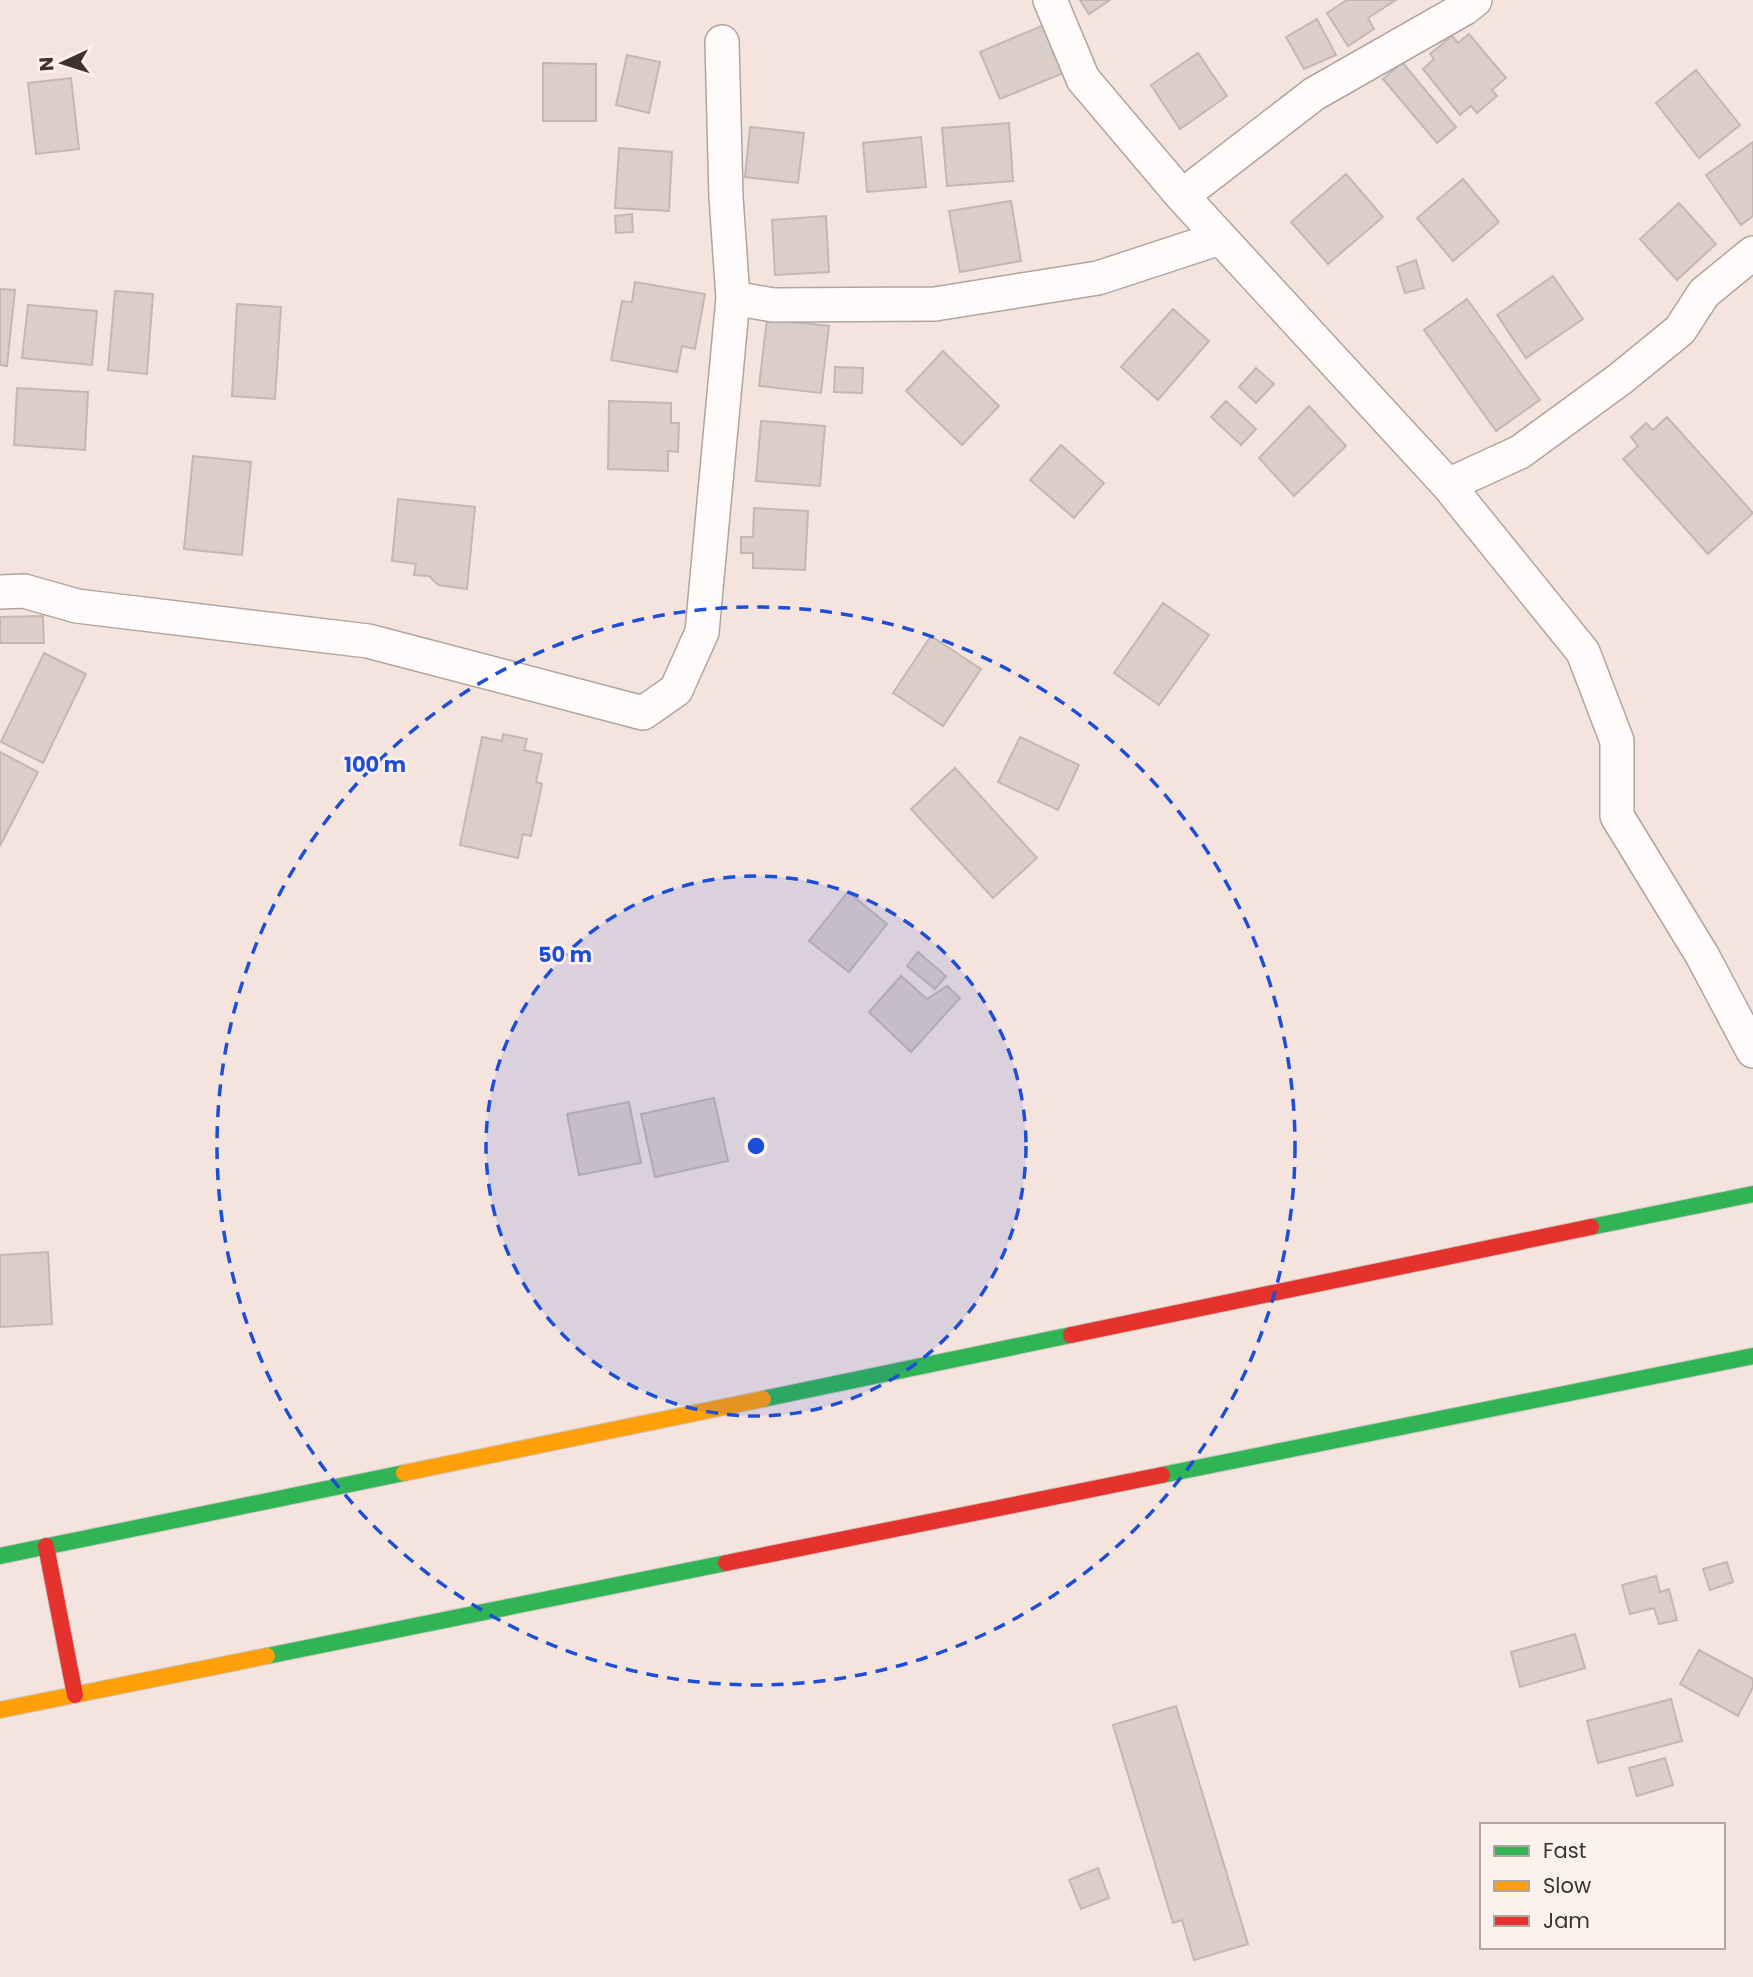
<svg xmlns="http://www.w3.org/2000/svg" width="1753" height="1977" viewBox="0 0 1753 1977" font-family="Poppins,sans-serif">
  <style>
    .building { fill: #dbcdc9; stroke: #c4b7b3; stroke-width: 2 }
    .lines { fill: none; stroke-linecap: round; stroke-linejoin: round }
    .street-casing { stroke: #b1a49f; stroke-width: 36 }
    .fast-casing { stroke: #cdc5c1; stroke-width: 18 }
    .slow-casing { stroke: #cdc5c1; stroke-width: 18 }
    .jam-casing { stroke: #cdc5c1; stroke-width: 18 }
    .street { stroke: #fefbfa; stroke-width: 33 }
    .fast { stroke: #30b455; stroke-width: 16 }
    .slow { stroke: #ff9f0a; stroke-width: 16 }
    .jam { stroke: #e5322d; stroke-width: 16 }
    .ring { fill: none; stroke: #1d4ed8; stroke-width: 3.5; stroke-dasharray: 12 9 }
    .centre { fill: #1d4ed8; stroke: #fdf1ed; stroke-width: 3.5 }
    .ring-label { font-size: 21px; text-anchor: middle; font-weight: bold; fill: #1d4ed8; stroke: #fdf1ed; stroke-width: 5; stroke-linejoin: round; paint-order: stroke }
  </style>
  <rect width="100%" height="100%" fill="#f5e4de"/>
  <path class="building" d="M 1080,0 L 1110,0 L 1089,14 Z
    M 1347,0 L 1396,0 L 1368,18 L 1374,29 L 1348,46 L 1327,13 Z
    M 1317,19 L 1336,55 L 1304,69 L 1286,37 Z
    M 1046,24 L 1066,72 L 1000,99 L 980,52 Z
    M 1469,34 L 1506,78 L 1492,90 L 1497,96 L 1477,113 L 1471,106 L 1460,115 L 1423,69 L 1434,59 L 1430,54 L 1452,36 L 1458,43 Z
    M 1198,53 L 1227,96 L 1180,129 L 1151,85 Z
    M 627,55 L 660,62 L 649,113 L 616,105 Z
    M 1402,62 L 1456,127 L 1437,143 L 1383,79 Z
    M 543,63 L 596,64 L 596,121 L 543,121 Z
    M 1696,70 L 1740,125 L 1699,158 L 1656,103 Z
    M 71,78 L 79,149 L 36,154 L 28,83 Z
    M 1009,123 L 1013,181 L 947,186 L 942,128 Z
    M 750,127 L 804,133 L 798,183 L 745,177 Z
    M 921,137 L 926,187 L 867,192 L 863,143 Z
    M 1753,142 L 1753,216 L 1741,225 L 1706,175 Z
    M 619,148 L 672,152 L 669,211 L 615,208 Z
    M 1346,174 L 1383,217 L 1328,264 L 1291,222 Z
    M 1463,179 L 1499,222 L 1453,261 L 1417,218 Z
    M 1011,201 L 1021,261 L 960,272 L 949,211 Z
    M 1679,203 L 1716,244 L 1677,280 L 1640,239 Z
    M 632,214 L 633,232 L 616,233 L 615,216 Z
    M 826,216 L 829,272 L 775,275 L 772,220 Z
    M 1416,260 L 1424,288 L 1405,293 L 1397,267 Z
    M 1553,276 L 1583,319 L 1526,358 L 1497,315 Z
    M 635,282 L 705,294 L 695,349 L 682,346 L 677,372 L 611,360 L 622,301 L 632,302 Z
    M 0,289 L 15,290 L 7,366 L 0,365 Z
    M 115,291 L 153,294 L 147,374 L 108,370 Z
    M 1467,299 L 1540,400 L 1496,431 L 1424,330 Z
    M 237,304 L 281,307 L 275,399 L 232,396 Z
    M 28,305 L 97,311 L 92,365 L 22,358 Z
    M 1173,309 L 1209,341 L 1158,400 L 1121,367 Z
    M 767,319 L 829,326 L 821,393 L 759,386 Z
    M 943,351 L 999,406 L 962,445 L 906,391 Z
    M 835,367 L 863,368 L 862,393 L 834,392 Z
    M 1256,368 L 1274,384 L 1256,403 L 1239,387 Z
    M 17,388 L 88,392 L 85,450 L 14,445 Z
    M 609,401 L 671,403 L 671,423 L 679,423 L 678,452 L 668,451 L 668,471 L 608,469 Z
    M 1226,401 L 1256,429 L 1241,445 L 1211,417 Z
    M 1309,406 L 1346,446 L 1294,496 L 1259,458 Z
    M 1667,417 L 1753,513 L 1708,554 L 1623,459 L 1638,446 L 1631,437 L 1646,423 L 1653,430 Z
    M 761,421 L 825,426 L 820,486 L 756,481 Z
    M 1061,445 L 1104,483 L 1074,518 L 1030,480 Z
    M 193,456 L 251,462 L 242,555 L 184,549 Z
    M 398,499 L 475,507 L 467,589 L 438,585 L 429,576 L 414,575 L 416,564 L 392,561 Z
    M 754,508 L 808,511 L 805,570 L 753,568 L 753,553 L 741,553 L 741,537 L 753,537 Z
    M 1163,603 L 1209,635 L 1159,705 L 1114,673 Z
    M 43,616 L 44,643 L 0,643 L 0,617 Z
    M 931,636 L 981,669 L 943,726 L 893,693 Z
    M 44,653 L 86,674 L 43,763 L 1,742 Z
    M 503,734 L 527,739 L 524,750 L 542,754 L 536,782 L 542,784 L 531,836 L 523,834 L 518,858 L 460,845 L 482,737 L 502,741 Z
    M 1020,737 L 1079,765 L 1058,810 L 998,782 Z
    M 0,752 L 38,772 L 0,846 Z
    M 955,768 L 1037,858 L 993,898 L 911,809 Z
    M 848,892 L 887,924 L 849,972 L 809,941 Z
    M 918,952 L 946,976 L 935,989 L 907,966 Z
    M 901,976 L 927,999 L 947,986 L 960,998 L 911,1052 L 869,1012 Z
    M 714,1098 L 728,1161 L 655,1177 L 641,1114 Z
    M 629,1102 L 641,1163 L 579,1175 L 567,1114 Z
    M 48,1252 L 52,1324 L 0,1327 L 0,1255 Z
    M 1727,1562 L 1733,1582 L 1710,1590 L 1703,1569 Z
    M 1656,1576 L 1660,1592 L 1669,1589 L 1677,1620 L 1659,1624 L 1654,1608 L 1630,1614 L 1622,1585 Z
    M 1575,1634 L 1585,1668 L 1520,1687 L 1511,1652 Z
    M 1699,1650 L 1753,1679 L 1753,1687 L 1738,1716 L 1680,1684 Z
    M 1671,1699 L 1682,1741 L 1598,1763 L 1587,1721 Z
    M 1176,1706 L 1248,1944 L 1194,1960 L 1182,1920 L 1173,1923 L 1113,1725 Z
    M 1665,1758 L 1673,1785 L 1637,1796 L 1629,1768 Z
    M 1098,1868 L 1109,1898 L 1081,1909 L 1069,1880 Z"/>
  <g class="lines">
    <defs>
      <path id="street" d="M 1050,0 L 1083,79 L 1182,196 L 1448,485 L 1583,652 L 1617,741 L 1617,816 L 1702,955 L 1753,1051
        M 1182,196 L 1314,94 L 1465,8 L 1475,0
        M 733,298 L 773,305 L 935,304 L 1098,278 L 1220,238
        M 1448,485 L 1520,452 L 1620,379 L 1680,330 L 1704,293 L 1753,253
        M 0,592 L 24,591 L 77,606 L 368,641 L 643,713 L 676,690 L 702,632 L 733,298 L 726,197 L 722,42"/>
      <path id="fast" d="M 1591,1227 L 1753,1194
        M 763,1399 L 1071,1335
        M 1162,1475 L 1753,1356
        M 0,1556 L 404,1473
        M 267,1656 L 726,1563"/>
      <path id="slow" d="M 404,1473 L 763,1399
        M 0,1710 L 267,1656"/>
      <path id="jam" d="M 1071,1335 L 1591,1227
        M 46,1546 L 75,1695
        M 726,1563 L 1162,1475"/>
    </defs>
    <use href="#street" class="street-casing"/>
    <use href="#fast" class="fast-casing"/>
    <use href="#slow" class="slow-casing"/>
    <use href="#jam" class="jam-casing"/>
    <use href="#street" class="street"/>
    <use href="#fast" class="fast"/>
    <use href="#slow" class="slow"/>
    <use href="#jam" class="jam"/>
  </g>
  <circle cx="756" cy="1146" r="270" fill="#1d4ed8" fill-opacity=".12"/>
  <g class="ring">
    <circle cx="756" cy="1146" r="270"/>
    <circle cx="756" cy="1146" r="539"/>
  </g>
  <circle cx="756" cy="1146" r="10" class="centre"/>
  <g class="ring-label">
    <text x="375" y="772">100 m</text>
    <text x="565" y="962">50 m</text>
  </g>
  <rect x="1480" y="1823" width="245" height="126" fill="#fdf1ed" stroke="#b1a5a1" stroke-width="2"/>
  <rect x="1494" y="1846" width="35" height="10" fill="#30b455" stroke="#b1a5a1" stroke-width="2"/>
  <text x="1543" y="1858" font-size="21" fill="#3e322e">Fast</text>
  <rect x="1494" y="1881" width="35" height="10" fill="#ff9f0a" stroke="#b1a5a1" stroke-width="2"/>
  <text x="1543" y="1893" font-size="21" fill="#3e322e">Slow</text>
  <rect x="1494" y="1916" width="35" height="10" fill="#e5322d" stroke="#b1a5a1" stroke-width="2"/>
  <text x="1543" y="1928" font-size="21" fill="#3e322e">Jam</text>
  <g transform="translate(63 63) rotate(266)" stroke="#fdf1ed" stroke-width="5" paint-order="stroke">
  <path d="M0-5L12 26L0 18L-12 26Z" fill="#3e322e"/>
  <text y="-10" font-size="19" font-weight="bold" text-anchor="middle" fill="#3e322e">N</text>
  </g>
</svg>
